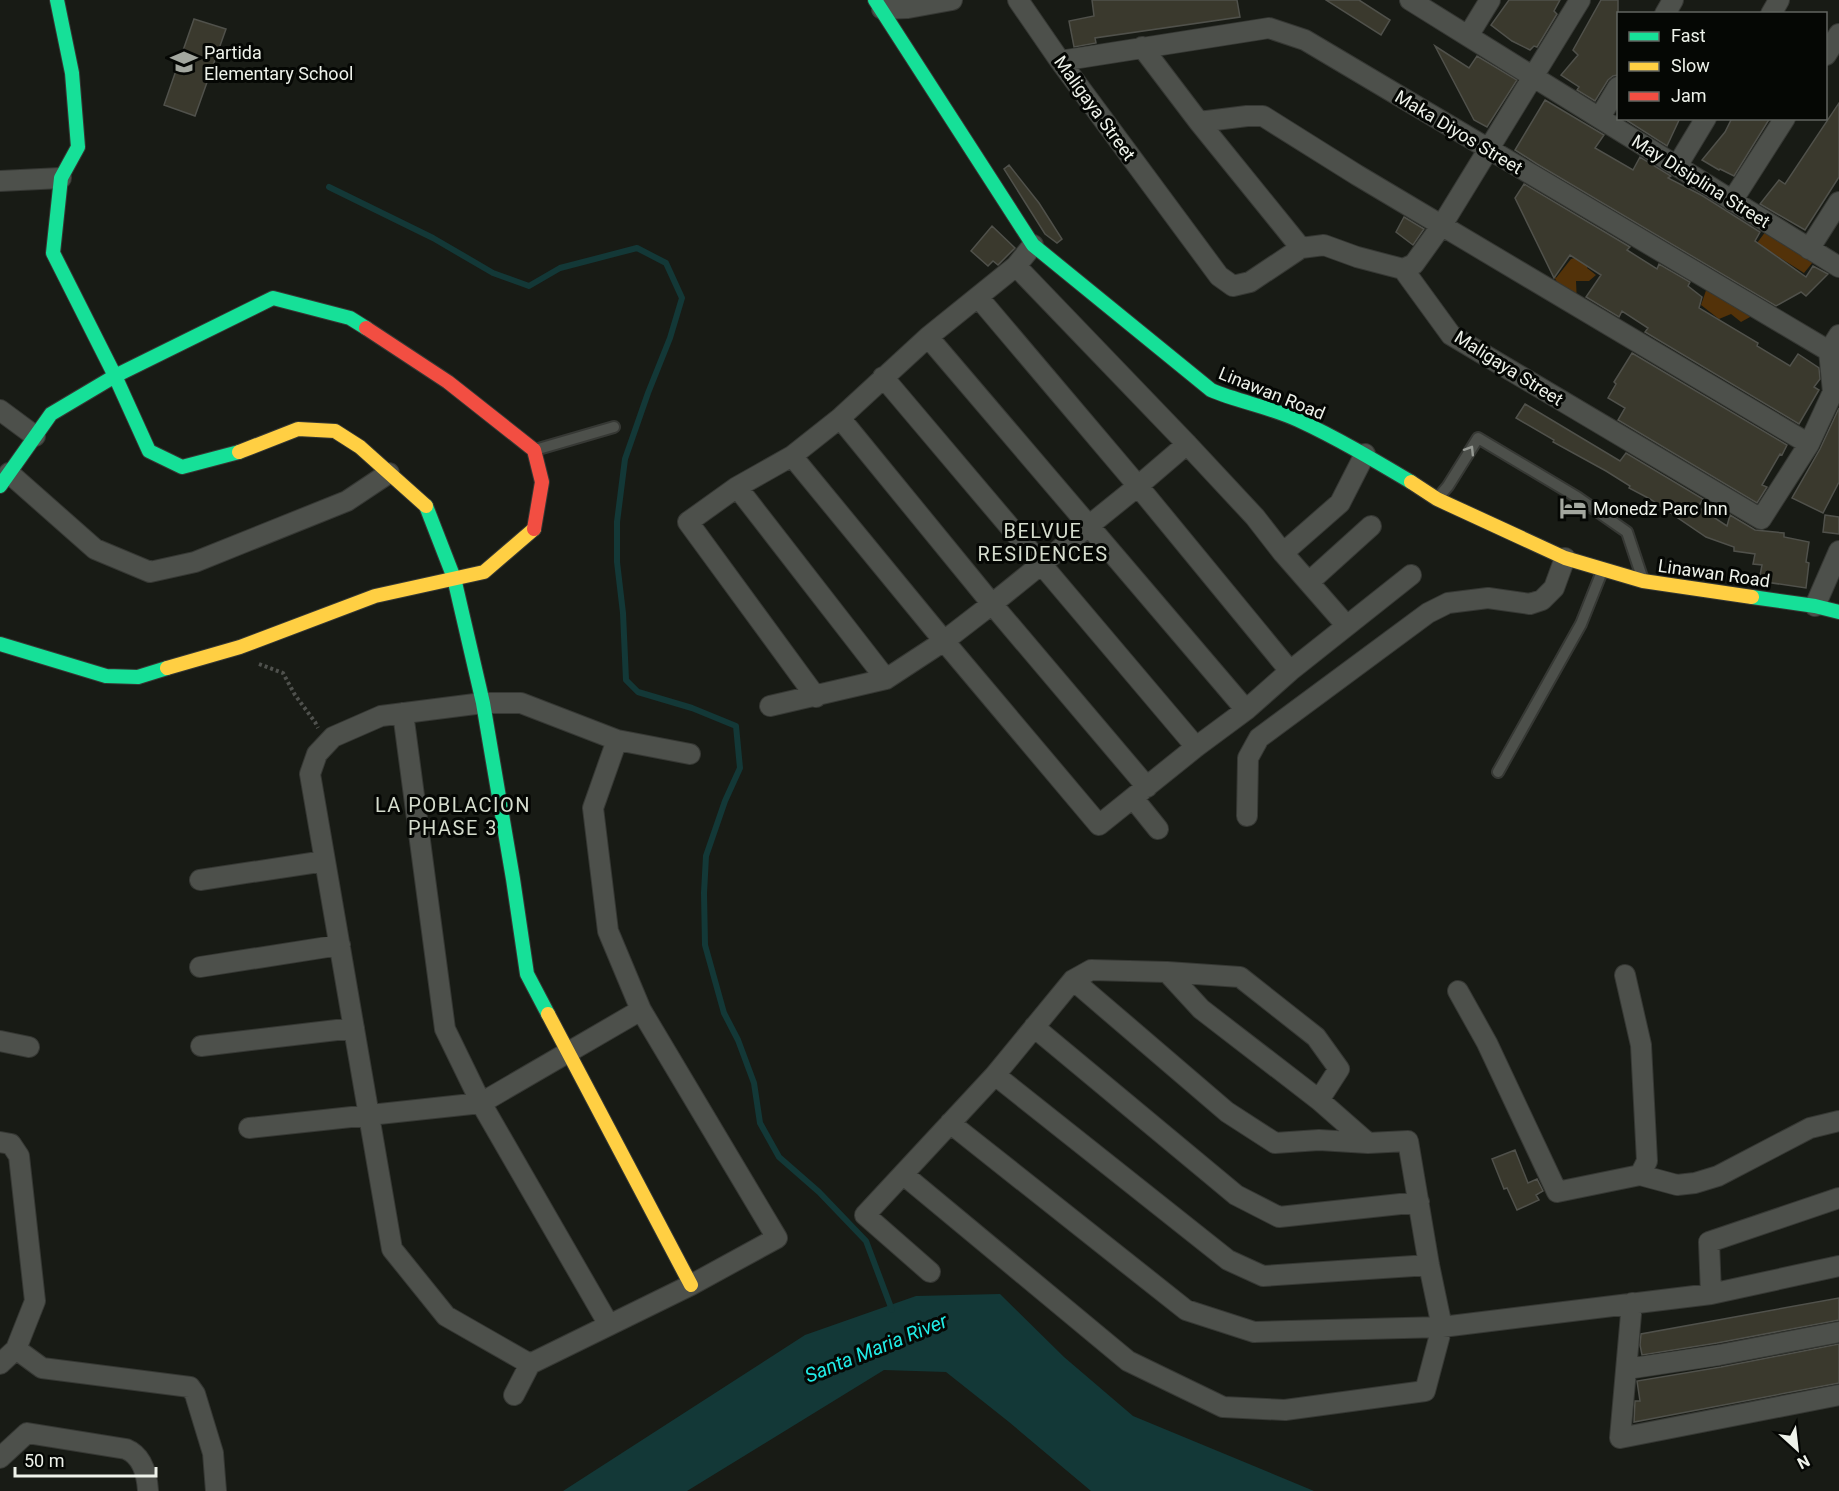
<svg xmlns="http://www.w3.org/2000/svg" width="1839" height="1491" viewBox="0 0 1839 1491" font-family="Roboto,sans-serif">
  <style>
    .green { fill: #533209 }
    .water { fill: #133837 }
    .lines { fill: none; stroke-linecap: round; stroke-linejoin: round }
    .stream { stroke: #133837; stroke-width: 6 }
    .building { fill: #3a392d; stroke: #50514b; stroke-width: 1.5 }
    .lane-casing { stroke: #363834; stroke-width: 14 }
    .street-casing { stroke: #363834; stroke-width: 22 }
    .fast-casing { stroke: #363834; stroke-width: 16 }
    .slow-casing { stroke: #363834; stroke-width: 16 }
    .jam-casing { stroke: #363834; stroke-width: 16 }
    .path { stroke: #4f514d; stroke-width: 4; stroke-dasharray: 3 3; stroke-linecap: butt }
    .lane { stroke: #4d504b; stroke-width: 10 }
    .street { stroke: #4d504b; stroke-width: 20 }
    .fast { stroke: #16e098; stroke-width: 14 }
    .slow { stroke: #ffcf43; stroke-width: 14 }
    .jam { stroke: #f24e42; stroke-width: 14 }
    .oneway { stroke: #959993 }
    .labels { text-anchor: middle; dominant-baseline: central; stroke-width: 6; stroke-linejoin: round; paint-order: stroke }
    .poi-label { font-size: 18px; fill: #eef2ea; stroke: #050704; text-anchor: start }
    .street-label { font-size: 18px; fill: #eef2ea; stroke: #050704 }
    .neighbourhood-label { font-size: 20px; letter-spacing: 1.5px; fill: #d5dccd; stroke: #050704 }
    .water-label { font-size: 20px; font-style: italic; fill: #21eae5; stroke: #050704 }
  </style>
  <rect width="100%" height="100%" fill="#181b15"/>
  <path class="green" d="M 1766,231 L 1813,262 L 1804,273 L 1757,243 Z
    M 1582,256 L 1591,259 L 1587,268 L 1596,275 L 1589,281 L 1576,281 L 1577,303 L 1563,295 L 1553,274 L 1556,278 L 1571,259 Z
    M 1712,273 L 1768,307 L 1741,322 L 1731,314 L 1719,319 L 1701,305 Z"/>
  <path class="water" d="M 1000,1294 L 1064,1357 L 1133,1416 L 1314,1491 L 1091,1491 L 1009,1422 L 946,1372 L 884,1370 L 687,1491 L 563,1491 L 805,1335 L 916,1296 Z"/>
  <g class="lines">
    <path class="stream" d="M 329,187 L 433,238 L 493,273 L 529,286 L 560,268 L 637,248 L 666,263 L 682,298 L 670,338 L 648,393 L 625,459 L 617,522 L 617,562 L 623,613 L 626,680 L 638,692 L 692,708 L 736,726 L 740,768 L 725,801 L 706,856 L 704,893 L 705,945 L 724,1013 L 738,1040 L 754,1083 L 760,1123 L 779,1157 L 819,1192 L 866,1241 L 892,1310"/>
  </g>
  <path class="building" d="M 1092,0 L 1237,0 L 1240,17 L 1095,38 L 1096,43 L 1074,47 L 1069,21 L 1094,16 Z
    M 1326,0 L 1359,0 L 1390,20 L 1381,35 Z
    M 1509,0 L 1560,0 L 1554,11 L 1557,14 L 1537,47 L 1534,46 L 1530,50 L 1512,41 L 1491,25 Z
    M 1601,0 L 1618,0 L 1618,75 L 1613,76 L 1608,80 L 1595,101 L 1577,90 L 1579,87 L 1561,75 L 1578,55 L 1573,50 Z
    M 194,19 L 226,29 L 195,116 L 164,105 Z
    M 1435,46 L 1469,68 L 1477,56 L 1517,80 L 1487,127 L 1474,120 Z
    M 1545,100 L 1604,135 L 1595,148 L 1633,170 L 1640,157 L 1671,176 L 1668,178 L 1703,196 L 1760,232 L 1755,241 L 1806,277 L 1813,266 L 1828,274 L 1806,296 L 1801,292 L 1776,306 L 1537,164 L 1515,150 Z
    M 1839,103 L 1839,177 L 1805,230 L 1760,204 L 1779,180 L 1785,184 Z
    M 1623,118 L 1680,118 L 1667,146 Z
    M 1732,118 L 1770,118 L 1734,176 L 1720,169 L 1719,170 L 1702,160 L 1725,132 Z
    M 1009,165 L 1039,203 L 1062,239 L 1057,243 L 1045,234 L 1004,169 Z
    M 1524,184 L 1630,247 L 1627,250 L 1657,269 L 1659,264 L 1690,282 L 1688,286 L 1702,297 L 1699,308 L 1758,343 L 1757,346 L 1790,366 L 1798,354 L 1819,368 L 1820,379 L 1814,387 L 1819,390 L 1799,424 L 1645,332 L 1648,328 L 1622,311 L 1619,317 L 1586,297 L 1601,275 L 1570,255 L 1554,278 L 1515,198 Z
    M 1404,217 L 1424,229 L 1413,245 L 1396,232 Z
    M 992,226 L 1015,248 L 998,265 L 993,261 L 988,266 L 971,251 Z
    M 1632,353 L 1787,445 L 1782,455 L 1780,454 L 1762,485 L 1767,487 L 1757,503 L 1618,420 L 1625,408 L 1608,398 L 1616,384 L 1614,382 Z
    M 1525,404 L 1620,461 L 1626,453 L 1703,499 L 1698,507 L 1727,526 L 1730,515 L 1755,530 L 1784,533 L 1784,537 L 1809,542 L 1806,562 L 1809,563 L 1806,588 L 1759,581 L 1762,565 L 1753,564 L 1755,554 L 1734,551 L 1734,547 L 1706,537 L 1650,499 L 1629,488 L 1630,486 L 1606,471 L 1553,442 L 1554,440 L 1516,418 Z
    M 1839,408 L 1839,482 L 1823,513 L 1792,498 L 1820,449 Z
    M 1825,515 L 1839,517 L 1839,534 L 1823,532 Z
    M 1515,1150 L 1528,1183 L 1537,1179 L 1543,1191 L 1536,1195 L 1539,1200 L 1517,1210 L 1507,1188 L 1504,1189 L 1492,1159 Z
    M 1839,1298 L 1839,1320 L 1717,1343 L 1642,1355 L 1640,1345 L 1641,1334 Z
    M 1839,1344 L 1839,1383 L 1634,1422 L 1635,1401 L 1640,1401 L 1637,1381 L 1721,1367 Z"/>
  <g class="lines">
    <defs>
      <path id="lane" d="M 535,450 L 614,427
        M 1437,499 L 1448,486 L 1478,438 L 1577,497 L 1627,532 L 1642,577
        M 1498,772 L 1581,624 L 1603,569"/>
      <path id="street" d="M 1018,0 L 1060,61 L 1219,276 L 1233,286 L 1250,282 L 1301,248 L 1324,245 L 1357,257 L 1403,269 L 1451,335 L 1761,519 L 1809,444 L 1833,392 L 1829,351 L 1839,335
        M 1410,0 L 1839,267
        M 882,9 L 908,8 L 952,0
        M 1665,14 L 1673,0
        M 1771,14 L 1779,0
        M 1468,36 L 1490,0
        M 1142,47 L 1199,122 L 1301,248
        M 1826,55 L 1839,34
        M 1060,61 L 1269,28 L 1305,40 L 1829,351
        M 1600,117 L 1618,87
        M 1199,122 L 1247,116 L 1263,116 L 1357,175 L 1809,444
        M 1677,166 L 1706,118
        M 0,181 L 61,178
        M 1732,201 L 1785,118
        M 1809,249 L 1839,202
        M 1016,266 L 1187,444 L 1255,517 L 1283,553 L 1346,625
        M 1403,269 L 1414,264 L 1442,225 L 1580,0
        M 978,297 L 1138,486 L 1290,671
        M 928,337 L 1246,710
        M 883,377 L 1196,747
        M 0,410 L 35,436
        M 840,418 L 992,604 L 1147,787
        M 792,456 L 944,641 L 1099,825 L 1196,747 L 1246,710 L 1290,671 L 1411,575
        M 9,473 L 95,549 L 150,572 L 195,562 L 347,501 L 389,473
        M 737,487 L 886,679
        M 1283,553 L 1340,503 L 1365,454
        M 1309,582 L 1371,526
        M 1815,606 L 1839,551
        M 816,697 L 688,522 L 737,487 L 792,456 L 840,418 L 928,337 L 1016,266 L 1033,245
        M 770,706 L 886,679 L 944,641 L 992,604 L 1138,486 L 1187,444
        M 403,713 L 445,1029 L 481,1103 L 609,1325
        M 1133,798 L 1158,829
        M 1247,816 L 1248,758 L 1259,738 L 1428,613 L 1448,603 L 1488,598 L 1530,604 L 1542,600 L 1554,588 L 1565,558
        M 200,880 L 325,861
        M 200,967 L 340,945
        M 1167,972 L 1201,1009 L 1319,1100 L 1368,1143
        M 1458,991 L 1487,1043 L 1557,1192 L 1640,1175 L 1647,1161 L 1641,1045 L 1625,975
        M 1034,1027 L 1236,1195 L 1279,1217 L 1419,1202
        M 0,1041 L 29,1047
        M 201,1046 L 354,1028
        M 995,1075 L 1228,1260 L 1263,1276 L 1429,1265
        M 950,1123 L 1186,1310 L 1254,1332 L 1442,1327 L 1711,1294 L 1839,1266
        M 249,1128 L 481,1103 L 641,1010
        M 0,1142 L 11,1144 L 19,1156 L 35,1301 L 16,1349 L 0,1364
        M 904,1175 L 1128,1361 L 1223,1407 L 1285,1410 L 1425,1391 L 1442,1327 L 1429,1265 L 1408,1141 L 1368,1143 L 1319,1140 L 1275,1143 L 1227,1112 L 1073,980
        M 1640,1175 L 1677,1185 L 1695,1183 L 1718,1176 L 1810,1128 L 1839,1121
        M 930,1272 L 865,1215 L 995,1075 L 1073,980 L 1091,970 L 1167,972 L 1240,977 L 1316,1037 L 1339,1069 L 1319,1100
        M 1711,1294 L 1709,1242 L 1839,1198
        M 1632,1303 L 1620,1438 L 1839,1395
        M 16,1349 L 42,1368 L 190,1387 L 195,1394 L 213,1453 L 216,1491
        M 530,1364 L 446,1316 L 392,1249 L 310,774 L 317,754 L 333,737 L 381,716 L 483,703 L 521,703 L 617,740 L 690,754
        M 1627,1369 L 1719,1355 L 1839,1332
        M 514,1395 L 530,1364 L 691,1285 L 777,1238 L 641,1010 L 608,931 L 593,808 L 617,740
        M 0,1458 L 27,1433 L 126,1449 C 143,1456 147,1474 148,1491"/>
      <path id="fast" d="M 57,0 L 72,73 L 78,147 L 61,178 L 53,253 L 115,376 L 149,451 L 182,467 L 239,452
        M 875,0 L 1033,245 L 1211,390 C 1239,402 1270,407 1298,420 C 1337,438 1374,460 1411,482
        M 0,486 L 51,414 L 115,376 L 273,298 L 350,318 L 366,328
        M 426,506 L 454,578 L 483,703 L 513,879 L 527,974 L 548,1014
        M 1752,597 L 1815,606 L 1839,612
        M 0,644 L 106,676 L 138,677 L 167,668"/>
      <path id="slow" d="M 239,452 L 298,429 L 335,431 L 360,447 L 426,506
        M 1411,482 L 1437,499 L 1565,558 L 1643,581 L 1752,597
        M 167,668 L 240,647 L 375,596 L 484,572 L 534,529
        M 548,1014 L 691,1285"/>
      <path id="jam" d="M 366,328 L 448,382 L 534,450 L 542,482 L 534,529"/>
    </defs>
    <use href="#lane" class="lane-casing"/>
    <use href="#street" class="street-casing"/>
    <use href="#fast" class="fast-casing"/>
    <use href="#slow" class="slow-casing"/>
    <use href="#jam" class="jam-casing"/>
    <path class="path" d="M 259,664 L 283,673 L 295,695 L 315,722 L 318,728"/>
    <use href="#lane" class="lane"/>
    <use href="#street" class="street"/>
    <use href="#fast" class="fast"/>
    <use href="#slow" class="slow"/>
    <use href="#jam" class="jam"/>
  </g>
  <defs><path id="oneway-chevron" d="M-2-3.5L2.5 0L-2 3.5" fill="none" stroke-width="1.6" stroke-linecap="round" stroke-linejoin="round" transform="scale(1.5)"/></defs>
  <use class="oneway" href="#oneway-chevron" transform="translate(1470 450) rotate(-58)"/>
  <defs>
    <symbol id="school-bare" viewBox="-9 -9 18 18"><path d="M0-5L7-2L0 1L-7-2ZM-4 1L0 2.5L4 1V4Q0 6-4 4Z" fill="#a3a79f" stroke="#050704" stroke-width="2.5" paint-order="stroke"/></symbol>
    <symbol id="hotel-bare" viewBox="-9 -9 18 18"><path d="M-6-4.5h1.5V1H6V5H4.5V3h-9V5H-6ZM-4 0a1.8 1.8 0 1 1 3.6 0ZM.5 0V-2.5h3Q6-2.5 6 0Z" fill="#a3a79f" stroke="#050704" stroke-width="2.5" paint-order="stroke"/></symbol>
  </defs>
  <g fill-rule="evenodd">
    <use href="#school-bare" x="165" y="43" width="38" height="38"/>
    <use href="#hotel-bare" x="1554" y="489" width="38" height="38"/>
  </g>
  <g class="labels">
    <g class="poi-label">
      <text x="204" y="52">Partida<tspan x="204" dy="21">Elementary School</tspan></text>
      <text x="1593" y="508">Monedz Parc Inn</text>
    </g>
    <g class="street-label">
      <text transform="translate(1095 108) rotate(54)">Maligaya Street</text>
      <text transform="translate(1459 132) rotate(31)">Maka Diyos Street</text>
      <text transform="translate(1701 181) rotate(32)">May Disiplina Street</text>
      <text transform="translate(1509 368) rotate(32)">Maligaya Street</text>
      <text transform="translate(1272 393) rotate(22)">Linawan Road</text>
      <text transform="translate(1714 573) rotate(8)">Linawan Road</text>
    </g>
    <g class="neighbourhood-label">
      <text x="1043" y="531">BELVUE<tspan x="1043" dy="23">RESIDENCES</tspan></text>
      <text x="453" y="805">LA POBLACION<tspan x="453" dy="23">PHASE 3</tspan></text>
    </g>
    <g class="water-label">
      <text transform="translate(876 1348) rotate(-22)">Santa Maria River</text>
    </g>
  </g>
  <rect x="1617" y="12" width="210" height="108" fill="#050704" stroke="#626560" stroke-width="1.5"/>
  <rect x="1629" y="32" width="30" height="9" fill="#16e098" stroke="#626560" stroke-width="1.5"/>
  <text x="1671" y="42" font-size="18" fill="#eef2ea">Fast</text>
  <rect x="1629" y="62" width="30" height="9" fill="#ffcf43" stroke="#626560" stroke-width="1.5"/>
  <text x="1671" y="72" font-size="18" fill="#eef2ea">Slow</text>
  <rect x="1629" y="92" width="30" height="9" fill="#f24e42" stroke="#626560" stroke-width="1.5"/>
  <text x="1671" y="102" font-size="18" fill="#eef2ea">Jam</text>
  <g transform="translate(1797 1449) rotate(153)" stroke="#050704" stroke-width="4.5" paint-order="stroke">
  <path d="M0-4.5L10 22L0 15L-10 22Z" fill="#eef2ea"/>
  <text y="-9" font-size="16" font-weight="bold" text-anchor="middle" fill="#eef2ea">N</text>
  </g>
  <path d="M15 1467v9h141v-9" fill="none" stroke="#eef2ea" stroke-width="3"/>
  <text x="24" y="1467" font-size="18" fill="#eef2ea" stroke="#050704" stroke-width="4.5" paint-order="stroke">50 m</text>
</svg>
